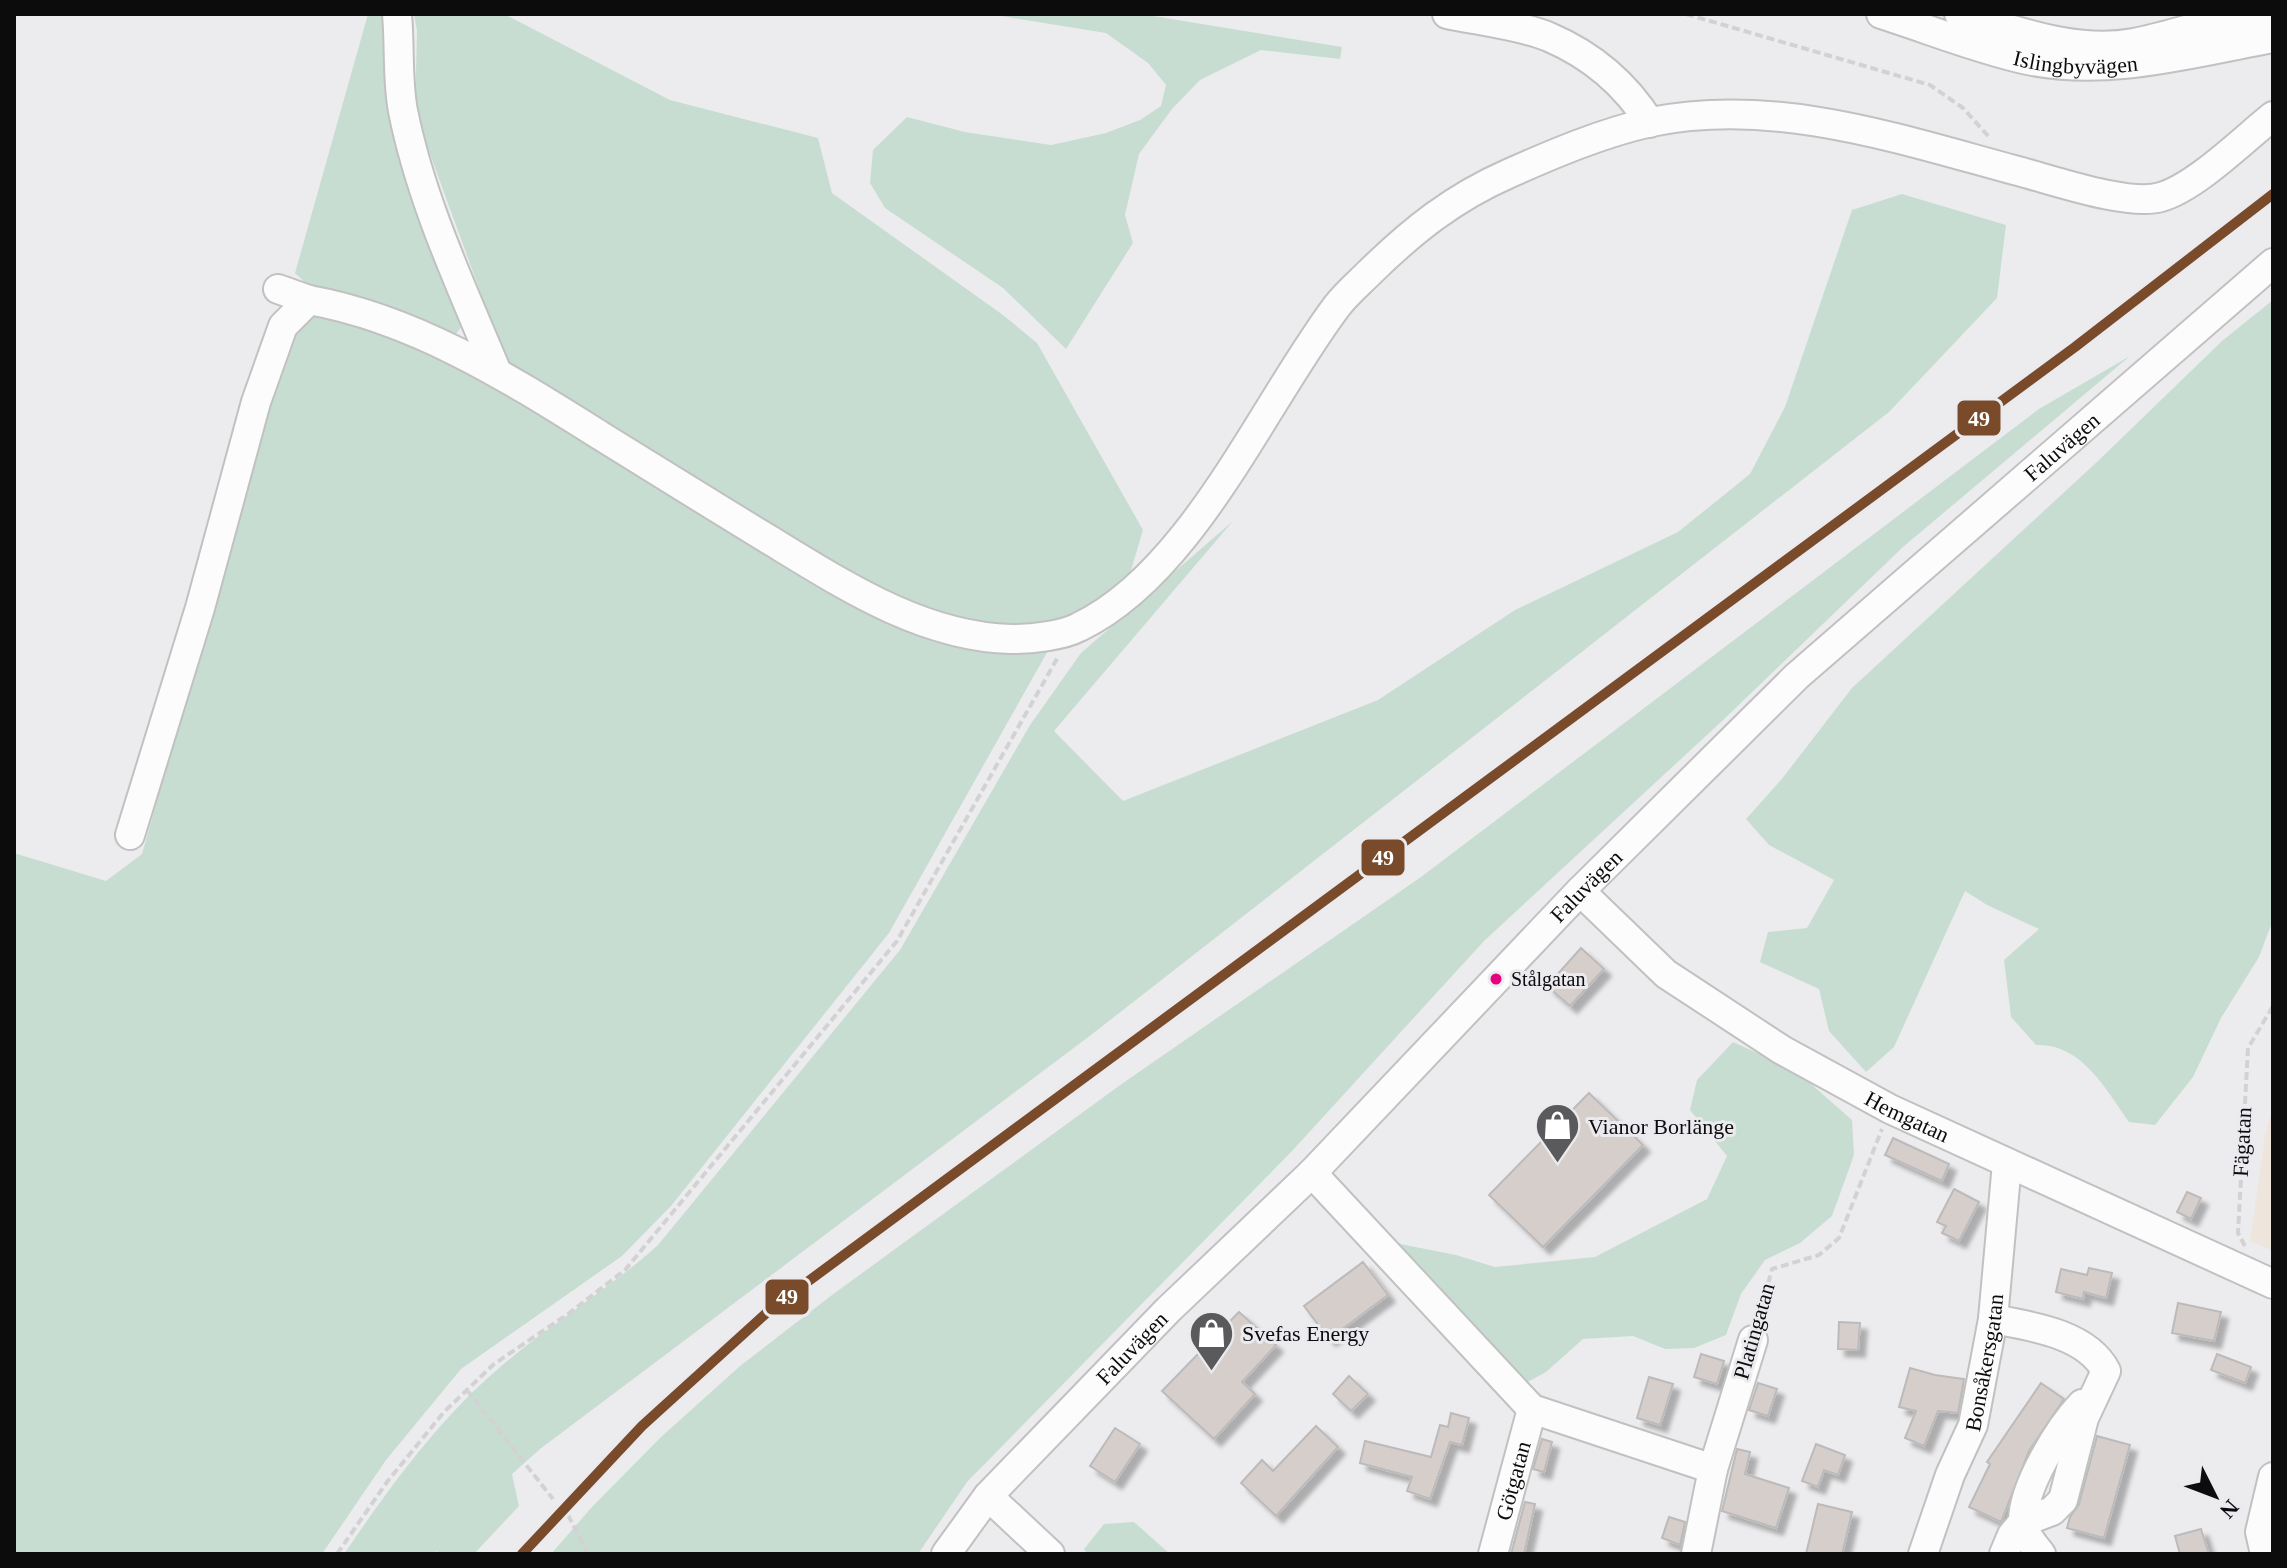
<svg xmlns="http://www.w3.org/2000/svg" width="2287" height="1568" viewBox="0 0 2287 1568" font-family="Georgia,serif">
  <style>
    .education { fill: #eee5dc }
    .green { fill: #c7ddd2 }
    .building { fill: #d6ceca; stroke: #bcbabb; stroke-width: 2; filter: url(#shadow) }
    .lines { fill: none; stroke-linecap: round; stroke-linejoin: round }
    .minor-casing { stroke: #c1c1c2; stroke-width: 32 }
    .path { stroke: #d2d2d3; stroke-width: 4; stroke-dasharray: 8 4; stroke-linecap: butt }
    .minor { stroke: #fcfcfc; stroke-width: 28 }
    .rail-1-casing { stroke: #ebebef; stroke-width: 16 }
    .rail-1 { stroke: #7a4b2a; stroke-width: 10 }
    .bus-dot { fill: #e5007d; stroke: #ebebef; stroke-width: 3 }
    .labels { text-anchor: middle; dominant-baseline: central; stroke-width: 6; stroke-linejoin: round; paint-order: stroke }
    .bus-label { font-size: 20px; fill: #0c0c0d; stroke: #ebebef; text-anchor: start }
    .street-label { font-size: 22px; fill: #0c0c0d; stroke: #ebebef }
    .poi-label { font-size: 22px; fill: #0c0c0d; stroke: #ebebef; text-anchor: start }
    .line-badge { stroke: #ebebef; stroke-width: 3 }
    .badge-label { font-size: 22px; text-anchor: middle; font-weight: bold; fill: #fff }
  </style>
  <defs>
    <filter id="shadow"><feDropShadow dx="7" dy="7" stdDeviation="2" flood-color="#0004"/></filter>
  </defs>
  <rect width="100%" height="100%" fill="#ececee"/>
  <path class="education" d="M 2273,1105 L 2273,1251 L 2250,1241 L 2265,1136 Z"/>
  <path class="green" d="M 368,14 L 386,14 L 401,160 L 462,326 L 453,338 L 312,289 L 295,273 Z
    M 414,14 L 504,14 L 670,100 L 818,138 L 832,193 L 1003,315 L 1037,343 L 1143,530 L 1129,577 L 1086,611 L 1025,628 L 960,618 L 879,591 L 507,365 L 415,113 L 417,31 Z
    M 988,14 L 1141,14 L 1342,47 L 1340,59 L 1261,50 L 1200,80 L 1172,109 L 1139,154 L 1125,215 L 1133,243 L 1066,349 L 1003,288 L 885,208 L 870,183 L 873,150 L 907,117 L 965,132 L 1051,145 L 1106,133 L 1140,120 L 1161,106 L 1166,85 L 1148,63 L 1106,33 Z
    M 1902,194 L 2006,225 L 1997,298 L 1889,412 L 1091,1035 L 540,1449 L 512,1474 L 519,1506 L 474,1554 L 440,1554 L 437,1551 L 433,1554 L 344,1554 C 390,1487 437,1421 499,1368 C 550,1324 608,1290 658,1245 L 900,950 L 1030,725 L 1081,653 L 1233,521 L 1054,731 L 1123,801 L 1378,700 L 1515,610 L 1678,532 L 1750,474 L 1785,407 L 1852,210 Z
    M 2273,300 L 2273,920 L 2259,957 L 2221,1018 L 2193,1077 L 2155,1125 L 2129,1122 C 2106,1089 2081,1043 2036,1045 L 2011,1017 L 2004,960 L 2039,929 L 1987,905 L 1965,891 L 1894,1047 L 1866,1072 L 1829,1031 L 1819,989 L 1760,962 L 1768,932 L 1807,928 L 1834,880 L 1769,845 L 1746,819 L 1781,780 L 1852,688 L 2098,461 L 2222,341 Z
    M 314,314 L 359,319 L 493,383 L 863,607 L 933,642 L 990,649 L 1049,649 L 889,933 L 671,1206 L 622,1256 L 461,1369 L 386,1460 L 322,1554 L 14,1554 L 14,853 L 106,881 L 142,854 L 287,341 Z
    M 2130,356 L 1903,547 L 1721,722 L 1484,941 L 1293,1150 L 967,1482 L 918,1554 L 551,1554 L 591,1508 L 660,1438 L 740,1366 L 832,1295 L 1123,1083 L 1421,877 L 2039,409 Z
    M 1733,1042 L 1795,1070 L 1852,1120 L 1854,1155 L 1832,1216 L 1800,1243 L 1765,1260 L 1741,1294 L 1726,1335 L 1694,1348 L 1665,1349 L 1633,1336 L 1583,1339 L 1546,1372 L 1524,1384 L 1416,1273 L 1400,1244 L 1456,1255 L 1495,1267 L 1595,1257 L 1707,1199 L 1727,1156 L 1690,1110 L 1697,1080 Z
    M 1134,1522 L 1170,1554 L 1087,1554 L 1084,1549 L 1104,1524 Z"/>
  <path class="building" d="M 1581,948 L 1604,969 L 1570,1006 L 1547,986 Z
    M 1589,1093 L 1643,1145 L 1543,1247 L 1489,1195 Z
    M 1893,1138 L 1949,1164 L 1942,1181 L 1885,1155 Z
    M 1954,1189 L 1979,1202 L 1959,1241 L 1942,1233 L 1946,1226 L 1937,1222 Z
    M 2187,1192 L 2201,1198 L 2191,1219 L 2177,1212 Z
    M 1363,1262 L 1388,1295 L 1329,1339 L 1304,1306 Z
    M 2089,1268 L 2112,1273 L 2106,1298 L 2084,1292 L 2083,1299 L 2056,1292 L 2061,1269 L 2087,1275 Z
    M 2178,1303 L 2221,1312 L 2214,1341 L 2172,1333 Z
    M 1239,1312 L 1276,1345 L 1242,1382 L 1255,1394 L 1214,1439 L 1162,1391 Z
    M 1839,1322 L 1860,1323 L 1858,1350 L 1838,1349 Z
    M 1701,1354 L 1724,1361 L 1717,1384 L 1694,1377 Z
    M 2217,1354 L 2251,1367 L 2245,1383 L 2211,1370 Z
    M 1910,1368 L 1935,1375 L 1964,1379 L 1958,1413 L 1938,1411 L 1924,1446 L 1905,1438 L 1916,1411 L 1899,1407 Z
    M 1349,1376 L 1368,1394 L 1351,1411 L 1333,1394 Z
    M 1649,1377 L 1673,1384 L 1660,1425 L 1637,1418 Z
    M 1758,1383 L 1777,1389 L 1768,1416 L 1749,1410 Z
    M 2041,1383 L 2064,1399 L 2029,1451 L 2001,1522 L 1969,1507 L 1990,1464 L 1987,1462 Z
    M 1451,1413 L 1469,1418 L 1462,1445 L 1450,1442 L 1430,1499 L 1407,1491 L 1412,1477 L 1360,1463 L 1365,1441 L 1431,1457 L 1440,1425 L 1448,1427 Z
    M 1316,1426 L 1338,1447 L 1276,1516 L 1241,1483 L 1262,1460 L 1273,1471 Z
    M 1115,1428 L 1140,1444 L 1115,1482 L 1090,1466 Z
    M 2097,1436 L 2130,1445 L 2104,1538 L 2067,1528 L 2070,1517 L 2079,1504 Z
    M 1542,1439 L 1552,1442 L 1544,1472 L 1533,1469 Z
    M 1816,1444 L 1845,1455 L 1838,1475 L 1824,1470 L 1818,1487 L 1802,1481 Z
    M 1737,1449 L 1750,1452 L 1745,1474 L 1789,1488 L 1776,1528 L 1722,1511 Z
    M 1525,1502 L 1535,1504 L 1524,1554 L 1511,1554 Z
    M 1818,1504 L 1852,1512 L 1842,1554 L 1806,1554 Z
    M 1669,1517 L 1685,1522 L 1680,1545 L 1662,1538 Z
    M 2201,1529 L 2209,1554 L 2180,1554 L 2175,1536 Z"/>
  <g class="lines">
    <defs>
      <g id="minor">
        <path d="M 397,14 C 400,46 397,80 403,111 C 421,201 461,286 496,370"/>
        <path d="M 1447,14 C 1475,20 1524,26 1549,37 C 1591,55 1625,83 1650,123"/>
        <path id="s1" d="M 1881,14 C 1928,29 1975,48 2023,59 C 2106,78 2191,53 2273,38"/>
        <path d="M 1959,14 C 2016,30 2074,54 2134,43 C 2181,34 2225,14 2273,16"/>
        <path d="M 278,289 L 309,300"/>
        <path d="M 130,835 L 200,608 L 256,402 L 283,326 L 309,300 C 416,319 510,379 601,436 C 656,470 712,505 768,539 C 842,584 922,637 1011,639 C 1031,639 1062,636 1079,627 C 1192,573 1263,404 1337,306 C 1346,294 1359,283 1369,273 C 1413,230 1453,198 1510,173 C 1555,153 1602,133 1651,122 C 1774,97 1896,138 2014,170 C 2050,179 2128,207 2161,197 C 2196,187 2244,139 2273,116"/>
        <path id="s2" d="M 1580,891 L 1666,974 L 1782,1050 L 1890,1109 L 2273,1284"/>
        <path d="M 1312,1173 L 1532,1409 L 1713,1469"/>
        <path d="M 1993,1319 C 2031,1326 2087,1334 2106,1371 L 2084,1418 L 2063,1500 L 2052,1511 L 2023,1522 L 2012,1535 L 2004,1554"/>
        <path d="M 988,1496 L 1050,1554"/>
        <path id="s3" d="M 946,1554 L 988,1496 L 1168,1310 L 1312,1173 L 1580,891 L 1797,676 L 2273,263"/>
        <path id="s4" d="M 1493,1554 L 1532,1409"/>
        <path d="M 1696,1554 L 1713,1469 L 1753,1340"/>
        <path id="s5" d="M 1923,1554 L 1950,1475 L 1973,1425 L 1993,1319 L 2007,1163"/>
        <path d="M 2041,1554 C 2034,1545 2023,1534 2023,1521 C 2023,1487 2059,1428 2082,1404"/>
        <path d="M 2265,1554 L 2260,1532 L 2273,1477"/>
      </g>
    </defs>
    <use href="#minor" class="minor-casing"/>
    <path class="path" d="M 1686,14 L 1930,85 L 1963,108 L 1989,137
      M 2245,1246 L 2238,1233 L 2248,1048 L 2273,1006
      M 1759,1318 L 1772,1269 L 1819,1255 L 1839,1238 L 1882,1129
      M 467,1390 L 553,1499
      M 568,1515 L 588,1554
      M 337,1554 L 387,1482 L 444,1412 L 494,1364 L 568,1314 L 625,1270 L 897,941 L 1058,657"/>
    <use href="#minor" class="minor"/>
    <defs>
      <path id="rail-1" d="M 522,1554 L 642,1426 L 772,1308 L 2075,347 L 2273,194"/>
    </defs>
    <use href="#rail-1" class="rail-1-casing"/>
    <use href="#rail-1" class="rail-1"/>
  </g>
  <defs>
    <symbol id="shop-pin" viewBox="-11 -11 22 30"><path d="M0 17L-7.5 6A9.5 9.5 0 1 1 7.5 6Z" fill="#5a5a5c" stroke="#ebebef"/><path d="M-5-2.5h2.3a2.7 3.5 0 0 1 5.4 0H5L5.5 6h-11ZM-1.5-2.5h3a1.5 2.3 0 0 0-3 0Z" fill="#fff"/></symbol>
  </defs>
  <g fill-rule="evenodd">
    <use href="#shop-pin" x="1532" y="1100" width="51" height="69"/>
    <use href="#shop-pin" x="1186" y="1308" width="51" height="69"/>
  </g>
  <circle class="bus-dot" cx="1496" cy="979" r="7"/>
  <g class="labels">
    <g class="bus-label">
      <text x="1511" y="979">Stålgatan</text>
    </g>
    <g class="street-label">
      <text stroke="none"><textPath href="#s1" startOffset="202">Islingbyvägen</textPath></text>
      <text stroke="none"><textPath href="#s3" startOffset="1574">Faluvägen</textPath></text>
      <text stroke="none"><textPath href="#s3" startOffset="926">Faluvägen</textPath></text>
      <text stroke="none"><textPath href="#s2" startOffset="400">Hemgatan</textPath></text>
      <text transform="translate(2242 1142) rotate(-87)">Fägatan</text>
      <text transform="translate(1754 1331) rotate(-74)">Platingatan</text>
      <text stroke="none"><textPath href="#s3" startOffset="278">Faluvägen</textPath></text>
      <text stroke="none"><textPath href="#s5" startOffset="202">Bonsåkersgatan</textPath></text>
      <text stroke="none"><textPath href="#s4" startOffset="76">Götgatan</textPath></text>
    </g>
    <g class="poi-label">
      <text x="1588" y="1126">Vianor Borlänge</text>
      <text x="1242" y="1333">Svefas Energy</text>
    </g>
  </g>
  <g class="line-badge">
    <rect x="1956" y="399" width="46" height="38" rx="8" fill="#7a4b2a"/>
    <rect x="1360" y="838" width="46" height="39" rx="8" fill="#7a4b2a"/>
    <rect x="764" y="1278" width="46" height="38" rx="8" fill="#7a4b2a"/>
  </g>
  <g class="badge-label">
    <text x="1979" y="426">49</text>
    <text x="1383" y="865">49</text>
    <text x="787" y="1304">49</text>
  </g>
  <rect width="2287" height="1568" fill="none" stroke="#0c0c0d" stroke-width="32"/>
  <g transform="translate(2215 1496) rotate(132)" stroke="#ebebef" stroke-width="6" paint-order="stroke">
  <path d="M0-6L14 30L0 20L-14 30Z" fill="#0c0c0d"/>
  <text y="-12" font-size="22" font-weight="bold" text-anchor="middle" fill="#0c0c0d">N</text>
  </g>
</svg>
